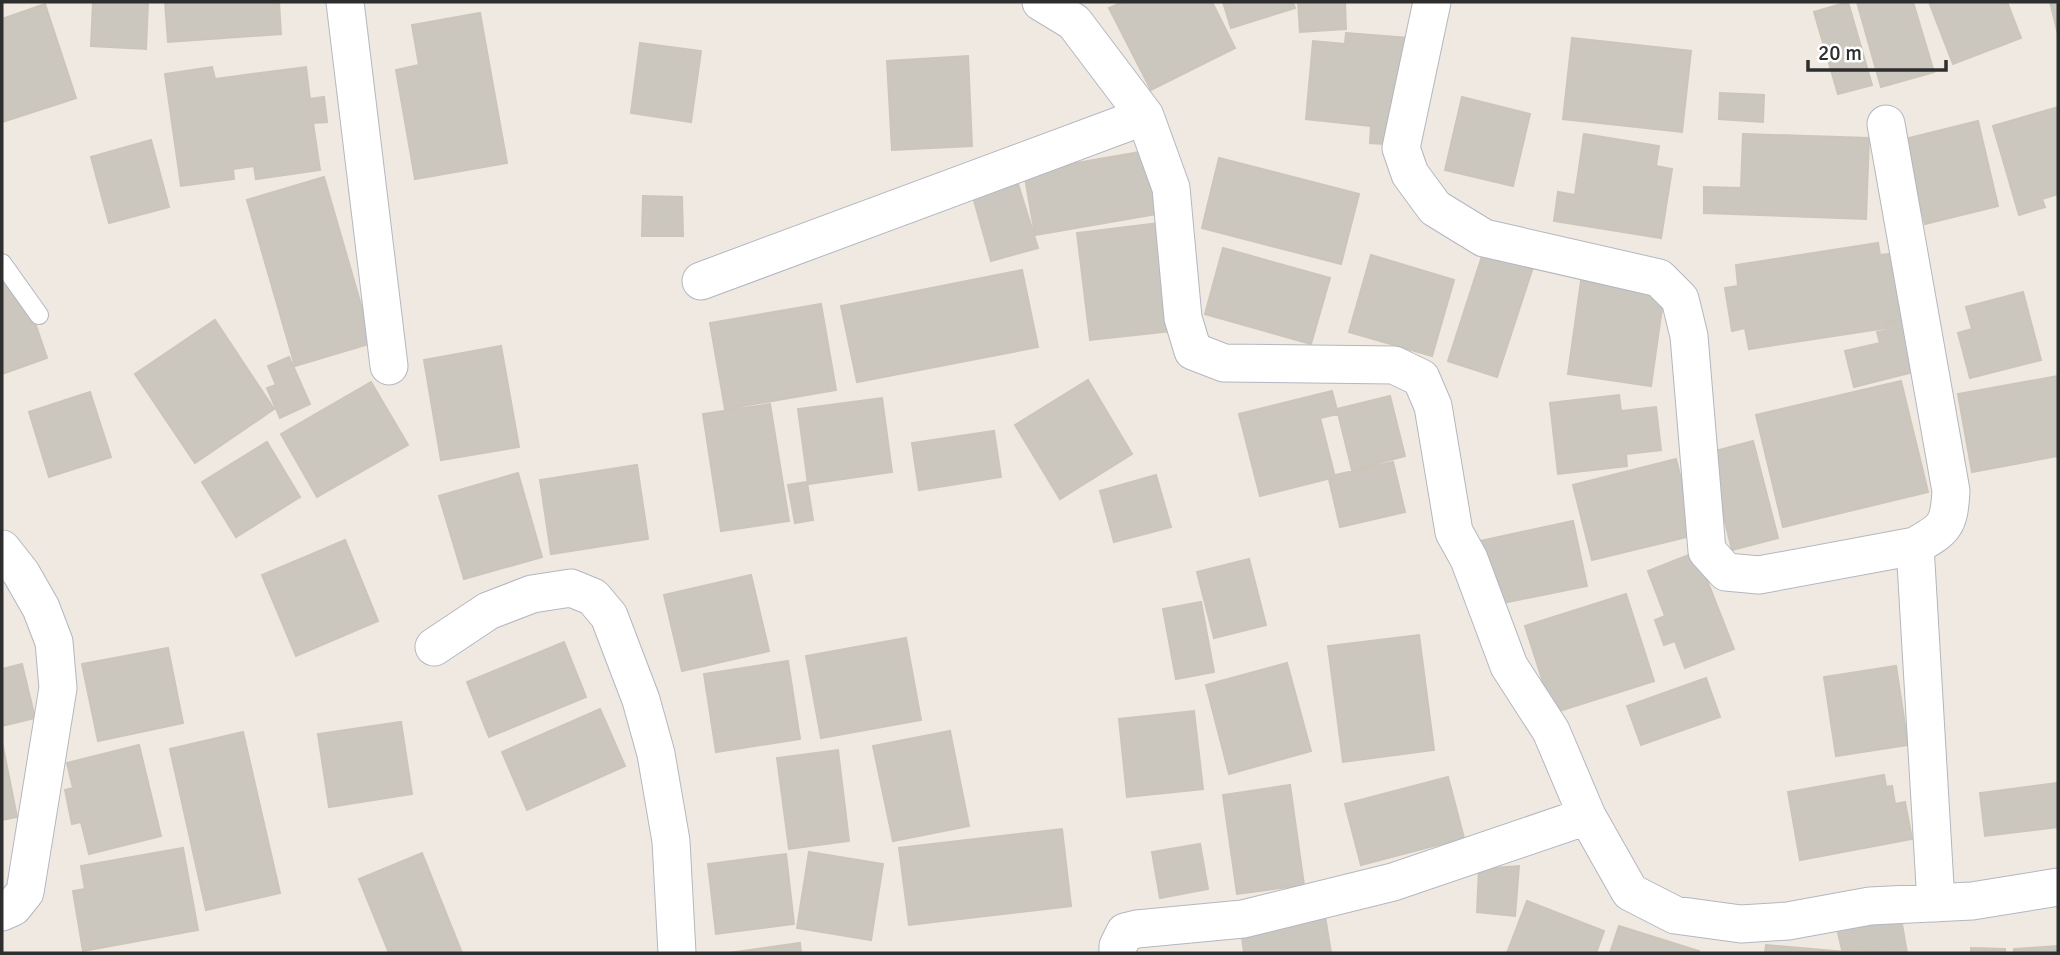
<svg xmlns="http://www.w3.org/2000/svg" width="2060" height="955" viewBox="0 0 2060 955" font-family="Signika,sans-serif">
  <style>
    .building { fill: #cbc7bf; stroke: #cbc5ba; stroke-width: 2 }
    .lines { fill: none; stroke-linecap: round; stroke-linejoin: round }
    .lane-casing { stroke: #b4b7c1; stroke-width: 20 }
    .street-casing { stroke: #b4b7c1; stroke-width: 39 }
    .lane { stroke: #fff; stroke-width: 18 }
    .street { stroke: #fff; stroke-width: 37 }
  </style>
  <rect width="100%" height="100%" fill="#efe9e1"/>
  <path class="building" d="M 93,2 L 148,2 L 146,49 L 91,46 Z
    M 165,2 L 279,2 L 281,34 L 168,42 Z
    M 1123,2 L 1212,2 L 1235,48 L 1151,90 L 1109,8 Z
    M 1223,2 L 1293,2 L 1295,8 L 1231,28 Z
    M 1298,2 L 1345,2 L 1346,29 L 1300,32 Z
    M 1848,2 L 1872,85 L 1838,94 L 1814,12 Z
    M 1857,2 L 1913,2 L 1934,72 L 1881,87 Z
    M 1929,2 L 2007,2 L 2021,38 L 1953,64 Z
    M 2050,2 L 2058,2 L 2058,34 Z
    M 45,4 L 76,98 L 2,122 L 2,19 Z
    M 480,13 L 507,163 L 415,179 L 396,70 L 419,65 L 412,25 Z
    M 1346,33 L 1409,38 L 1399,145 L 1370,143 L 1371,126 L 1306,119 L 1313,41 L 1345,44 Z
    M 1572,38 L 1691,51 L 1682,132 L 1563,119 Z
    M 640,43 L 701,51 L 691,122 L 631,113 Z
    M 968,56 L 972,146 L 892,150 L 887,61 Z
    M 212,67 L 215,79 L 306,67 L 310,99 L 324,97 L 327,122 L 313,123 L 320,170 L 256,179 L 254,166 L 233,169 L 234,179 L 181,186 L 165,74 Z
    M 1720,93 L 1764,95 L 1763,122 L 1719,119 Z
    M 1462,97 L 1530,114 L 1513,186 L 1445,170 Z
    M 2058,107 L 2058,194 L 2042,199 L 2045,207 L 2019,215 L 1993,126 Z
    M 1978,121 L 1998,206 L 1925,224 L 1905,139 Z
    M 1584,134 L 1659,146 L 1656,166 L 1672,169 L 1661,238 L 1554,221 L 1558,192 L 1575,195 Z
    M 1743,134 L 1869,138 L 1866,219 L 1704,213 L 1704,187 L 1741,188 Z
    M 151,140 L 169,207 L 109,223 L 91,157 Z
    M 1146,151 L 1157,214 L 1035,235 L 1024,172 Z
    M 1219,158 L 1359,194 L 1341,264 L 1202,228 Z
    M 324,177 L 372,343 L 295,366 L 247,200 Z
    M 1018,184 L 1038,248 L 991,261 L 973,197 Z
    M 643,196 L 682,197 L 683,236 L 642,236 Z
    M 1158,223 L 1171,331 L 1090,340 L 1077,233 Z
    M 1878,243 L 1880,255 L 1896,253 L 1906,318 L 1886,322 L 1887,328 L 1749,349 L 1745,328 L 1732,331 L 1725,288 L 1738,286 L 1736,265 Z
    M 1485,247 L 1534,264 L 1497,377 L 1448,361 Z
    M 1223,248 L 1330,278 L 1311,344 L 1205,314 Z
    M 1371,255 L 1454,280 L 1432,356 L 1349,332 Z
    M 16,267 L 47,358 L 2,374 L 2,272 Z
    M 1022,270 L 1038,347 L 857,382 L 841,306 Z
    M 1581,281 L 1664,294 L 1651,386 L 1568,374 Z
    M 2023,292 L 2041,360 L 1970,378 L 1958,333 L 1972,329 L 1966,307 Z
    M 821,304 L 836,390 L 725,409 L 710,323 Z
    M 1904,319 L 1917,371 L 1854,387 L 1845,351 L 1880,343 L 1877,332 L 1888,330 L 1887,324 Z
    M 215,320 L 274,409 L 195,463 L 135,374 Z
    M 501,346 L 519,447 L 441,460 L 424,360 Z
    M 289,357 L 310,404 L 280,418 L 267,388 L 276,385 L 268,366 Z
    M 2058,376 L 2058,456 L 1972,472 L 1958,394 Z
    M 1088,380 L 1132,454 L 1060,499 L 1015,425 Z
    M 1901,381 L 1928,492 L 1783,527 L 1756,415 Z
    M 371,382 L 408,445 L 317,497 L 281,434 Z
    M 1332,391 L 1338,414 L 1320,418 L 1335,477 L 1260,496 L 1239,414 Z
    M 90,392 L 111,457 L 49,477 L 29,412 Z
    M 1619,395 L 1621,411 L 1656,407 L 1661,450 L 1626,454 L 1627,466 L 1558,474 L 1550,403 Z
    M 1390,396 L 1405,456 L 1352,470 L 1337,409 Z
    M 882,398 L 892,472 L 808,484 L 798,409 Z
    M 770,404 L 789,521 L 721,531 L 703,414 Z
    M 994,431 L 1001,477 L 919,490 L 912,443 Z
    M 1753,441 L 1778,538 L 1732,550 L 1708,453 Z
    M 267,442 L 300,497 L 236,537 L 202,482 Z
    M 1676,459 L 1695,535 L 1592,560 L 1573,485 Z
    M 1393,462 L 1405,512 L 1340,527 L 1329,479 L 1335,478 L 1335,475 Z
    M 637,465 L 648,539 L 551,554 L 540,480 Z
    M 518,473 L 542,557 L 464,579 L 439,496 Z
    M 1156,475 L 1171,527 L 1114,542 L 1100,491 Z
    M 807,482 L 813,520 L 795,523 L 788,485 Z
    M 1573,521 L 1587,586 L 1493,605 L 1480,541 Z
    M 345,540 L 378,621 L 296,656 L 262,575 Z
    M 1696,552 L 1734,649 L 1685,668 L 1675,641 L 1664,645 L 1655,620 L 1665,616 L 1648,571 Z
    M 1249,559 L 1266,625 L 1214,638 L 1197,572 Z
    M 751,575 L 769,651 L 682,671 L 664,595 Z
    M 1626,594 L 1654,681 L 1553,713 L 1525,626 Z
    M 1201,602 L 1214,672 L 1176,679 L 1163,609 Z
    M 1419,635 L 1434,750 L 1343,762 L 1328,646 Z
    M 906,638 L 921,720 L 821,738 L 806,656 Z
    M 564,642 L 586,697 L 489,737 L 467,682 Z
    M 168,648 L 183,723 L 98,741 L 82,664 Z
    M 788,661 L 800,739 L 716,752 L 704,674 Z
    M 1287,663 L 1311,751 L 1229,774 L 1206,685 Z
    M 22,664 L 35,718 L 2,726 L 2,669 Z
    M 1896,666 L 1908,745 L 1836,756 L 1824,677 Z
    M 1706,678 L 1720,717 L 1641,745 L 1627,706 Z
    M 600,709 L 625,766 L 527,810 L 502,752 Z
    M 1194,711 L 1203,789 L 1127,797 L 1119,719 Z
    M 401,722 L 412,794 L 329,807 L 318,734 Z
    M 950,731 L 969,826 L 893,841 L 873,746 Z
    M 243,732 L 280,893 L 206,910 L 170,749 Z
    M 2,742 L 17,817 L 2,820 Z
    M 139,745 L 161,836 L 89,854 L 81,822 L 72,824 L 65,790 L 73,788 L 67,763 Z
    M 838,750 L 849,841 L 789,849 L 777,758 Z
    M 1884,775 L 1886,787 L 1892,786 L 1895,804 L 1905,802 L 1912,839 L 1800,860 L 1788,792 Z
    M 1448,777 L 1464,838 L 1361,865 L 1345,804 Z
    M 2058,783 L 2058,827 L 1985,836 L 1980,793 Z
    M 1290,785 L 1304,885 L 1237,894 L 1223,795 Z
    M 1062,829 L 1071,906 L 909,925 L 899,848 Z
    M 1200,844 L 1208,889 L 1160,898 L 1152,852 Z
    M 183,848 L 198,930 L 83,951 L 73,891 L 85,889 L 81,866 Z
    M 809,852 L 883,864 L 871,940 L 797,928 Z
    M 422,853 L 462,953 L 389,953 L 359,879 Z
    M 786,854 L 794,924 L 716,934 L 708,864 Z
    M 1519,866 L 1515,916 L 1477,912 L 1479,869 Z
    M 1527,901 L 1604,931 L 1596,953 L 1507,953 Z
    M 1325,916 L 1331,953 L 1244,953 L 1241,930 Z
    M 1836,924 L 1902,924 L 1907,953 L 1842,950 Z
    M 1619,926 L 1699,951 L 1698,953 L 1610,953 Z
    M 800,943 L 801,953 L 729,953 Z
    M 1766,945 L 1858,953 L 1765,953 Z
    M 2058,946 L 2058,953 L 2014,953 L 2014,949 Z
    M 1971,948 L 2005,949 L 2005,953 L 1971,953 Z"/>
  <g class="lines">
    <defs>
      <path id="lane" d="M 2,263 L 39,315"/>
      <path id="street" d="M 345,2 L 389,366
        M 1041,2 L 1074,22 L 1145,116 L 1171,188 L 1183,318 L 1193,351 L 1224,363 L 1394,365 L 1421,378 L 1433,406 L 1454,532 L 1469,559 L 1509,666 L 1551,731 L 1587,816 L 1630,892 L 1675,915 L 1741,924 L 1788,921 L 1870,906 L 1972,901 L 2058,887
        M 1432,2 L 1401,148 L 1410,174 L 1435,208 L 1484,238 L 1659,278 L 1680,299 L 1689,336 L 1707,551 L 1726,572 L 1759,575 L 1915,546 L 1936,903
        M 1886,124 L 1951,491 C 1949,526 1945,529 1915,546
        M 701,281 L 1145,116
        M 2,549 L 21,573 L 41,608 L 54,642 L 58,688 L 25,892 L 13,907 L 2,912
        M 434,647 L 488,611 L 532,594 L 571,588 L 593,597 L 609,616 L 641,700 L 656,754 L 671,841 L 677,953
        M 1118,953 L 1118,946 L 1125,932 L 1137,929 L 1243,919 L 1393,882 L 1587,816"/>
    </defs>
    <use href="#lane" class="lane-casing"/>
    <use href="#street" class="street-casing"/>
    <use href="#lane" class="lane"/>
    <use href="#street" class="street"/>
  </g>
  <rect width="2060" height="955" fill="none" stroke="#2e2e2e" stroke-width="7"/>
  <path d="M1808 60v10h138v-10" fill="none" stroke="#2e2e2e" stroke-width="3.5"/>
  <text x="1818" y="60" font-size="21" fill="#2e2e2e" stroke="#ffffff" stroke-width="5" paint-order="stroke">20 m</text>
</svg>
